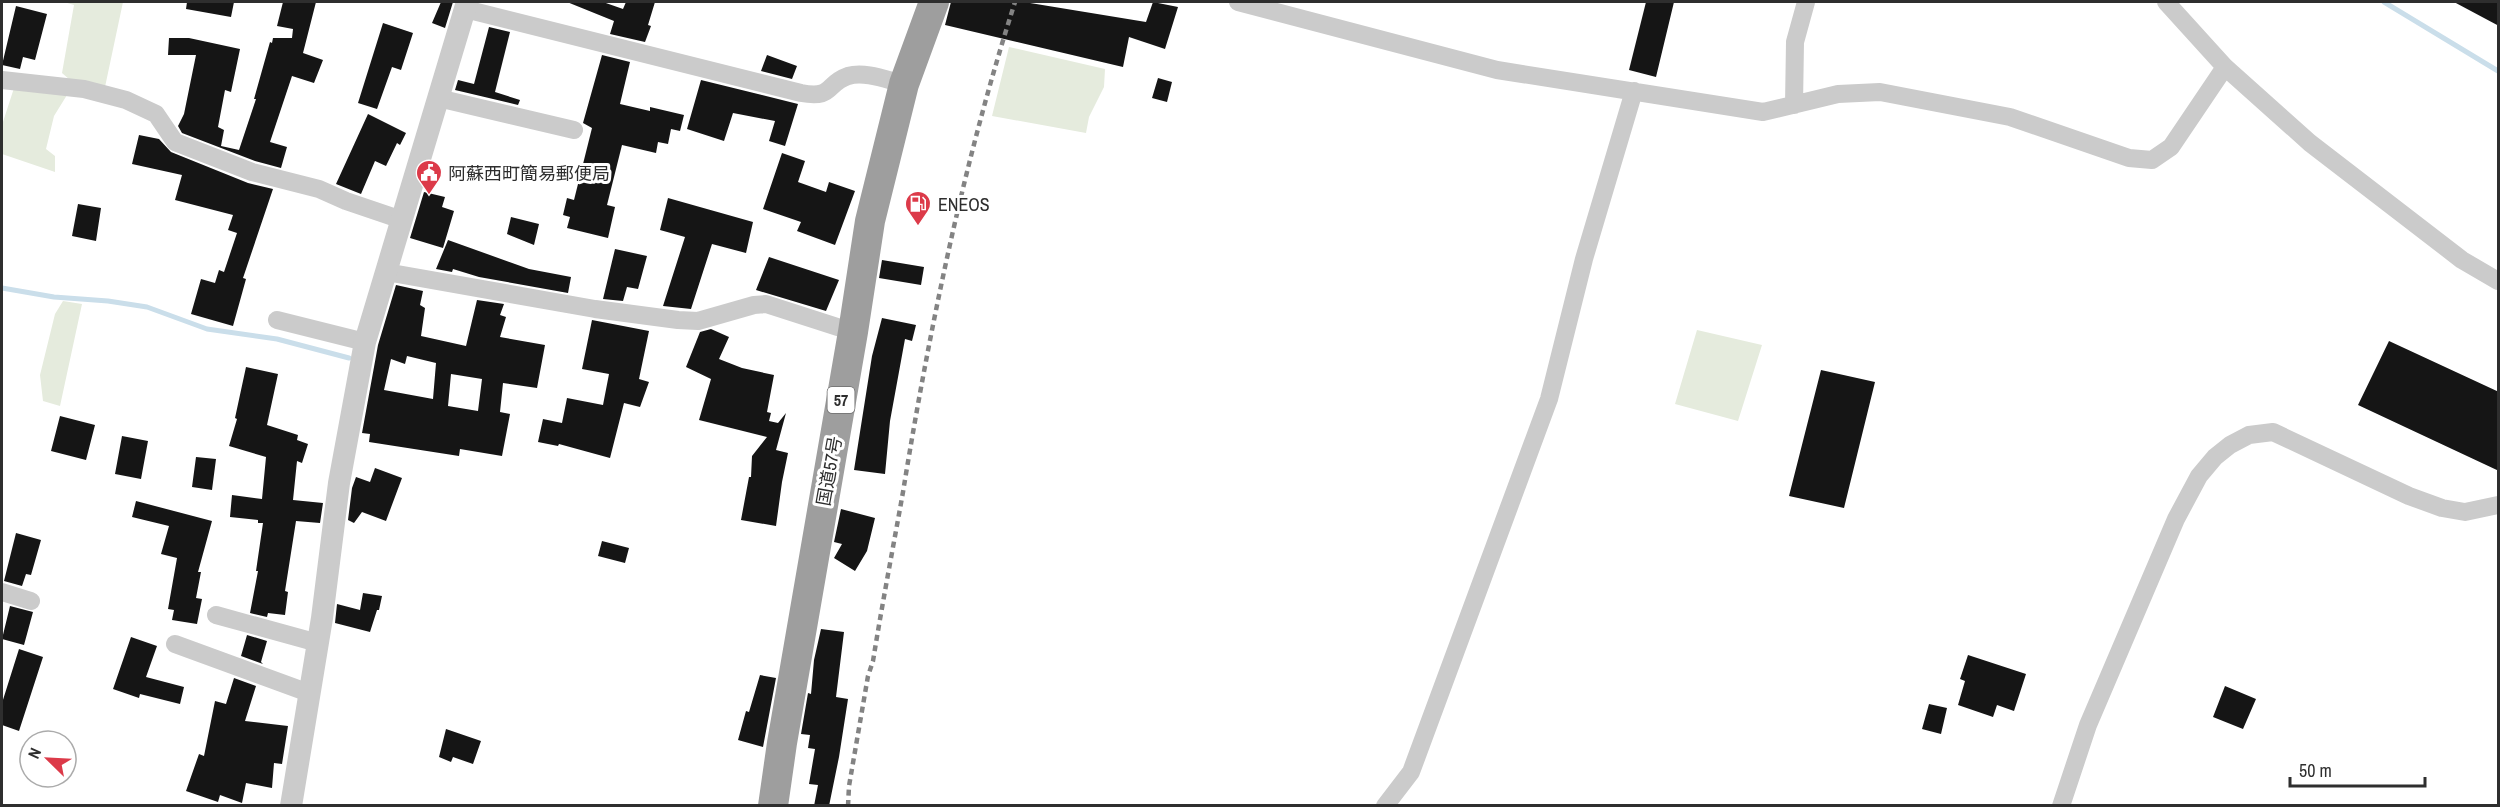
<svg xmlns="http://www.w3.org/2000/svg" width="2500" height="807" viewBox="0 0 2500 807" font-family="'Archivo Narrow','Noto Sans JP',sans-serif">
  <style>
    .green { fill: #e5ebdd }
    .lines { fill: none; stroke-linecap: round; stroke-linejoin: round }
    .stream { stroke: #cadeea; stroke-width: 5 }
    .building { fill: #151515; fill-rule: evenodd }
    .minor { stroke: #cbcbcb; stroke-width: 18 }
    .tertiary { stroke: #cbcbcb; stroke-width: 22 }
    .trunk { stroke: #9e9e9e; stroke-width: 30 }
    .rail { stroke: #838383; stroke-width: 4.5; stroke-dasharray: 6 4.5; stroke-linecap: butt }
    .labels { text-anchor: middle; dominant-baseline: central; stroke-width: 6; stroke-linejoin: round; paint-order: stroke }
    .shield { fill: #fff; stroke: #6d6d6d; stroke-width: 1.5 }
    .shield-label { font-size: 16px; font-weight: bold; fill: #2e2e2e }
    .poi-label { font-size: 18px; fill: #2e2e2e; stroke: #fff; text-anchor: start }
    .street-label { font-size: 18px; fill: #2e2e2e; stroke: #fff }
  </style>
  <rect width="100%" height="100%" fill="#fff"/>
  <path class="green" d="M 64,2 L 123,2 L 105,87 L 70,80 L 62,73 L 74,5 Z
    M 1009,47 L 1105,69 L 1104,87 L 1089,117 L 1086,133 L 992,116 Z
    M 14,88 L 67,95 L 54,116 L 46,149 L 55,156 L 55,172 L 2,154 L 2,125 Z
    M 63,301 L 82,304 L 60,406 L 43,401 L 40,375 L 55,314 Z
    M 1697,330 L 1762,345 L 1738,421 L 1675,404 Z"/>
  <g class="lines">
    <path class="stream" d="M 2384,2 L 2498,71
      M 2,288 L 54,297 L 108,301 L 147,307 L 207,329 L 277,339 L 349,358"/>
  </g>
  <path class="building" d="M 187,2 L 234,2 L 231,17 L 186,9 Z
    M 283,2 L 316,2 L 303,53 L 323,60 L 314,83 L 292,76 L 270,142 L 287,147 L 281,168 L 255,161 L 182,133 L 178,126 L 184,114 L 196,55 L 168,55 L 169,38 L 189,38 L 240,49 L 231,92 L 225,90 L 218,127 L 224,130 L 221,146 L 239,150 L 256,99 L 254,99 L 270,42 L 272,43 L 273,38 L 292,38 L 293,29 L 277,26 Z
    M 441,2 L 453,2 L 445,28 L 432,23 Z
    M 567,2 L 603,2 L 623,9 L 626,2 L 655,2 L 648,25 L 651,26 L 645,42 L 610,34 L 614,21 Z
    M 951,2 L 1024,2 L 1146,22 L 1153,2 L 1178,7 L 1165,49 L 1129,37 L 1123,67 L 945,25 Z
    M 1646,2 L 1674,2 L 1656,77 L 1629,70 Z
    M 2454,2 L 2499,2 L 2499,26 Z
    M 16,6 L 47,14 L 35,60 L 23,57 L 20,69 L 2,65 Z
    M 383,23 L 413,33 L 401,70 L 392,67 L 377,109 L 358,103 Z
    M 489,27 L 510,32 L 495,92 L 520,100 L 518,105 L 455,90 L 458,80 L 474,84 Z
    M 602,55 L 630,62 L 620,104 L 650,111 L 650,107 L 684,115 L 680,131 L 671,129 L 668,144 L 658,142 L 656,153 L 622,145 L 607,205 L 615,207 L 608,238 L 567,228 L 570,217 L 563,215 L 567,198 L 574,200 L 592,128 L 583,123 Z
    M 767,55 L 797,66 L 792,79 L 761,71 Z
    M 1158,78 L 1172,82 L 1167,102 L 1152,98 Z
    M 701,80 L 798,104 L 785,146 L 769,141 L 775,121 L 733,113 L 724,141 L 687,129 Z
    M 368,114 L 406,133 L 400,145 L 397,143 L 386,166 L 375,161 L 361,194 L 336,184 Z
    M 139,135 L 159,139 L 171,152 L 248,183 L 273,189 L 243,278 L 246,279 L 233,326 L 191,314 L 201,279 L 215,283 L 219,270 L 224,272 L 237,233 L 228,230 L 233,215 L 175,200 L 182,175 L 132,164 Z
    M 782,153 L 805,161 L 798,182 L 826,192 L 829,182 L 855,191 L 835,245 L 797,231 L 801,222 L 763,209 Z
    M 424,192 L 445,197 L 442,207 L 454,211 L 443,248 L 410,238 Z
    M 668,198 L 753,222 L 746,253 L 712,244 L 691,309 L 663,306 L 685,237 L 660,230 Z
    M 78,204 L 101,208 L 96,241 L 72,236 Z
    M 511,217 L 539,224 L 534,245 L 507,234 Z
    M 448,240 L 529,269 L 571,277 L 568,293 L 479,277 L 453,269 L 452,272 L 436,269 Z
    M 615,249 L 647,256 L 638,289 L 627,287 L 623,301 L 603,299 Z
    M 769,257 L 839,280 L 826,311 L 756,290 Z
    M 882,260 L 924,267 L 921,285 L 879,278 Z
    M 396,285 L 423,291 L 420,305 L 425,308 L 421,336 L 466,346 L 477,300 L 504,304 L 500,315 L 506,317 L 500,337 L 545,345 L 537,388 L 503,383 L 500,412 L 510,414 L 502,456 L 460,449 L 459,456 L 369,442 L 370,434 L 362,433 L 378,345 ZM 407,356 L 436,363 L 433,399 L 384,390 L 391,359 L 405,364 ZM 451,374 L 482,379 L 478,411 L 448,406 Z
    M 882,318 L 916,325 L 912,341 L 905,339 L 890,421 L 885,474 L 854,470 L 872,356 Z
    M 592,320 L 649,331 L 639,379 L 649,382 L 640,407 L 624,403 L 610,458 L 559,444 L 558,446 L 538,442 L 543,419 L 562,423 L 567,398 L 603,405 L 609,374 L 582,369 Z
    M 711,329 L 729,337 L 719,359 L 742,368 L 774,375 L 767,412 L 771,413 L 769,421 L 778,423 L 786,413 L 776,450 L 788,453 L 782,482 L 776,526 L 741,520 L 749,477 L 751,477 L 752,456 L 767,437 L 699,420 L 711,379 L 686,367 L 700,332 Z
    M 2389,341 L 2499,392 L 2499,471 L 2358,405 Z
    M 246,367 L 278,374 L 267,425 L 298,435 L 297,440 L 308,444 L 302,463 L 297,461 L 293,500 L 323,503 L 320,523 L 296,521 L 285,591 L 288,592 L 285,615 L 268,613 L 267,617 L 250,613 L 258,571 L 256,571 L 263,523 L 258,523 L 258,520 L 230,517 L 232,495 L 262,499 L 266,457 L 229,446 L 237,419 L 235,418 Z
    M 1821,370 L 1875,382 L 1844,508 L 1789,496 Z
    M 60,416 L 95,425 L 86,460 L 51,451 Z
    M 122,436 L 148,441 L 141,479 L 115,474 Z
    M 196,457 L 216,459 L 212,490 L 192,487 Z
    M 375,468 L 402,478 L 386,521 L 362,512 L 354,523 L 348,520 L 352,488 L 356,477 L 370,482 Z
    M 136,501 L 212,521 L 198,572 L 201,572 L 196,598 L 202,599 L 197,624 L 172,620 L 174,610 L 168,609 L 177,558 L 161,554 L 169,526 L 132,517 Z
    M 841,509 L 875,518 L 867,551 L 855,571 L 834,558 L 842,544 L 834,542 Z
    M 16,533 L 41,540 L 31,575 L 26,574 L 22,586 L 4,581 Z
    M 602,541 L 629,548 L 625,563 L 598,556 Z
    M 363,593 L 382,596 L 379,610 L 377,610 L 370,632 L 335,623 L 337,604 L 360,610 Z
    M 10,606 L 33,612 L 24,645 L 2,639 Z
    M 821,629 L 844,632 L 836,697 L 848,699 L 839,757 L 829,806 L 814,806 L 818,785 L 809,784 L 815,749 L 808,748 L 810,735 L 801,734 L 808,693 L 811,694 L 814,660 Z
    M 247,635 L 267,641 L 261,662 L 263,664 L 241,656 Z
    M 131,637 L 157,646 L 146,677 L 184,687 L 180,704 L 140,694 L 139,698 L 113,689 Z
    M 19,649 L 43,657 L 19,731 L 2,725 L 2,703 Z
    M 1968,655 L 2026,674 L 2014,711 L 1997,705 L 1993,717 L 1958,705 L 1965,681 L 1960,679 Z
    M 760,675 L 776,678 L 763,747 L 738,740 L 746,711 L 749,712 Z
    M 234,678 L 256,686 L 245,721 L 288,726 L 282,764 L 274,763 L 272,788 L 246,783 L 242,803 L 220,795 L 218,802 L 186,791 L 199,754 L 204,756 L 215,701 L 226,704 Z
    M 2225,686 L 2256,699 L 2243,729 L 2213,717 Z
    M 1929,704 L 1947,708 L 1941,734 L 1922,729 Z
    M 446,729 L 481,741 L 473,764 L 453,757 L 451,762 L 439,757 Z"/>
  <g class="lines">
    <path class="minor" d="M 1238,2 L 1497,70 L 1763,112 L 1838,94 L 1880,92 L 2010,117 L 2129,158 L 2152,160 L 2171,147 L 2225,67
      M 2166,2 L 2225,67 L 2310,143 L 2462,260 L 2498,281
      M 465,9 L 801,93 C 834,99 825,84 848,76 C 865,71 887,80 904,84
      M 2,80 L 84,89 L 126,100 L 156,114 L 175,142 L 252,172 L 319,189 L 346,201 L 402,220
      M 438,98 L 574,130
      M 1794,105 L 1795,42 L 1806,2
      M 386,272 L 595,309 L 678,320 L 698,321 L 754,305 L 766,304 L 853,332
      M 277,320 L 365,342
      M 2,592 L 31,601
      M 216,615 L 318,643
      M 175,644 L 309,693
      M 1385,806 L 1411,772 L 1549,399 L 1584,259 L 1634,91
      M 2061,806 L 2088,725 L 2176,519 L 2199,476 L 2215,457 L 2230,445 L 2249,435 L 2273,432 L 2409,496 L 2442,508 L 2465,512 L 2498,505"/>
    <path class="tertiary" d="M 291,806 L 322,618 L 339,483 L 365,342 L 467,2"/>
    <path class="trunk" d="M 773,806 L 782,743 L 853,332 L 870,221 L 904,84 L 934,2"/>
    <path class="rail" d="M 848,806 L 849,786 L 868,676 L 873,661 C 882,605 893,548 903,492 C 930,326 964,161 1015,2"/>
  </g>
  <defs>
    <symbol id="civic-pin" viewBox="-11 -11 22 30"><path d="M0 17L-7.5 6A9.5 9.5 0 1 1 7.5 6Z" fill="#dc3a49" stroke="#fff"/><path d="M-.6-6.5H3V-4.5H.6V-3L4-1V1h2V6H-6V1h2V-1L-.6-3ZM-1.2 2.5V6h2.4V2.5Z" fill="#fff"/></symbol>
    <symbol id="fuel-pin" viewBox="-11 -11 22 30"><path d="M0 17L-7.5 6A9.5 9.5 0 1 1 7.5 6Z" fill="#dc3a49" stroke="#fff"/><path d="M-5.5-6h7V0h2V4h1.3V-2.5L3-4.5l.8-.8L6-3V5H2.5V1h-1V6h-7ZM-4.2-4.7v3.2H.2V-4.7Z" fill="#fff"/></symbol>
  </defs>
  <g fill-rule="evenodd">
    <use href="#civic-pin" x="414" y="158" width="30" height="40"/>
    <use href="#fuel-pin" x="903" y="189" width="30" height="40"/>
  </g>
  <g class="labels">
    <rect class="shield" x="827.5" y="387" width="27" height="26" rx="4.5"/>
    <g class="shield-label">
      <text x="841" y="400">57</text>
    </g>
    <g class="poi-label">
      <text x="448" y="173">阿蘇西町簡易郵便局</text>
      <text x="938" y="204">ENEOS</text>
    </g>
    <g class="street-label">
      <text transform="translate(829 471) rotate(-80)">国道57号</text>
    </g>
  </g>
  <rect width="2500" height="807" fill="none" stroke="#2e2e2e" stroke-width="6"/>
  <g transform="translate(48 759) rotate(294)"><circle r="28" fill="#ffffff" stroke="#ababab" stroke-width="1.5"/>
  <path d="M0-4.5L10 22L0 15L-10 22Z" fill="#dc3a49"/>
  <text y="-9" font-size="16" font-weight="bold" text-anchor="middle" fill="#2e2e2e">N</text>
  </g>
  <path d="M2290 777v9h135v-9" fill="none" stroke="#2e2e2e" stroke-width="3"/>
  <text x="2299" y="777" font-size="18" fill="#2e2e2e" stroke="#ffffff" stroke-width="4.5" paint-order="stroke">50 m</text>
</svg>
